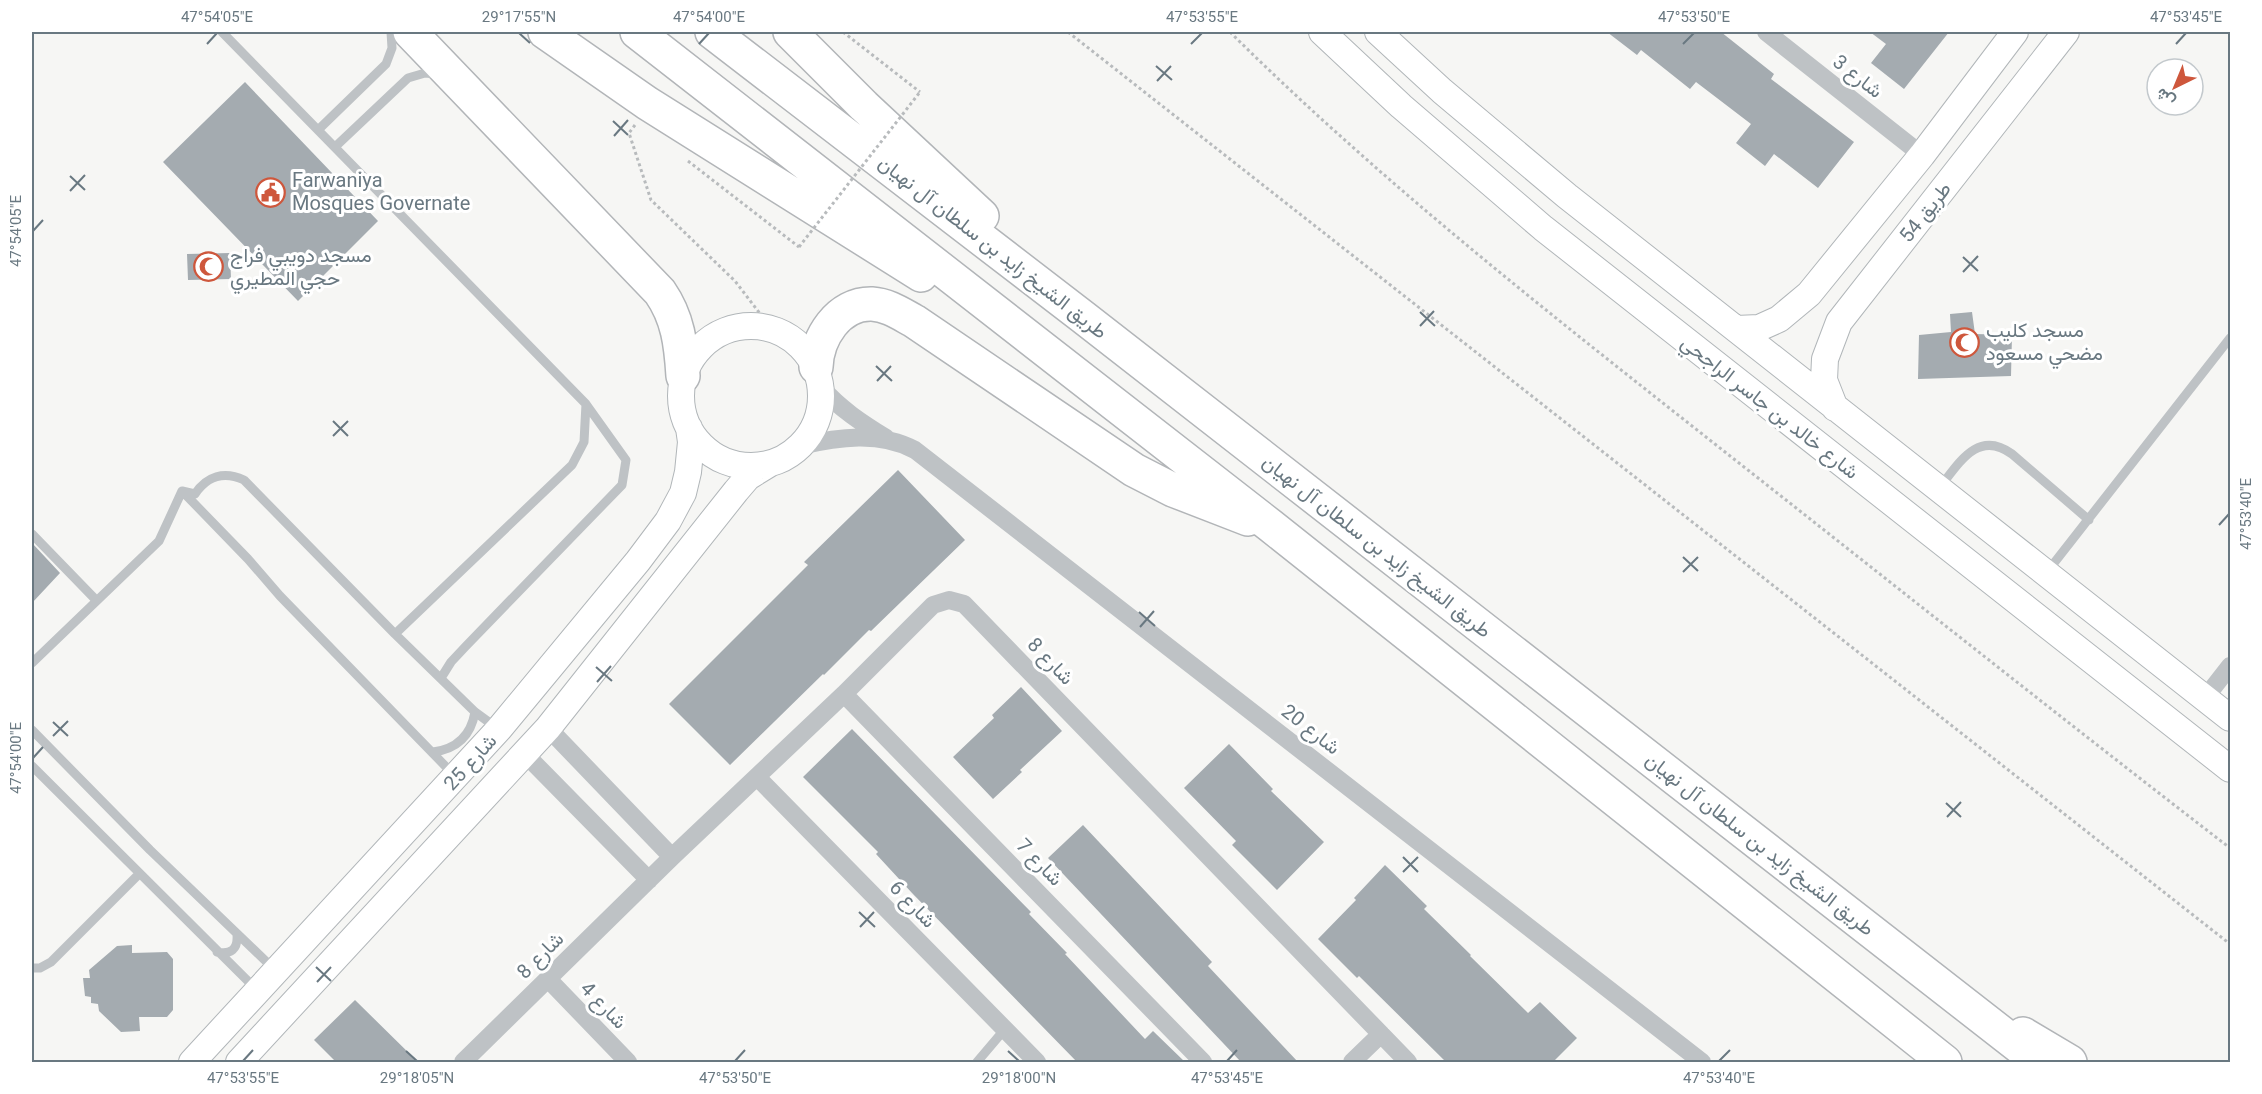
<svg xmlns="http://www.w3.org/2000/svg" width="2262" height="1094" viewBox="0 0 2262 1094" font-family="Roboto,Vazirmatn,sans-serif">
  <style>
    .building { fill: #a4abb0 }
    .lines { fill: none; stroke-linecap: round; stroke-linejoin: round }
    .secondary-casing { stroke: #b1b6b9; stroke-width: 28 }
    .highway-casing { stroke: #b2b5b8; stroke-width: 36 }
    .path { stroke: #b8bbbd; stroke-width: 3; stroke-dasharray: 3 3; stroke-linecap: butt }
    .lane { stroke: #bec2c5; stroke-width: 9 }
    .street { stroke: #bec2c5; stroke-width: 18 }
    .secondary { stroke: #fff; stroke-width: 26 }
    .highway { stroke: #fff; stroke-width: 33 }
    .path-bridge { stroke: #b8bbbd; stroke-width: 3; stroke-dasharray: 3 3; stroke-linecap: butt }
    .ticks { fill: none; stroke: #697881; stroke-width: 2 }
    .labels { text-anchor: middle; dominant-baseline: central; stroke-width: 6; stroke-linejoin: round; paint-order: stroke }
    .street-label { font-size: 20px; fill: #697881; stroke: #fff }
    .poi-label { font-size: 20px; fill: #697881; stroke: #fff; text-anchor: start }
    .neatline { fill: none; stroke: #697881; stroke-width: 2 }
    .ticks-label { font-size: 15px; text-anchor: middle; fill: #697881 }
  </style>
  <rect width="100%" height="100%" fill="#f6f6f4"/>
  <path class="building" d="M 1607,32 L 1721,32 L 1774,74 L 1771,79 L 1854,142 L 1818,188 L 1774,154 L 1765,166 L 1736,143 L 1751,124 L 1696,82 L 1690,89 L 1641,50 L 1637,55 Z
    M 1870,32 L 1949,32 L 1904,89 L 1871,63 L 1886,44 Z
    M 245,82 L 378,221 L 298,301 L 163,162 Z
    M 230,253 L 231,279 L 188,280 L 187,254 Z
    M 1972,312 L 1975,334 L 2012,335 L 2011,376 L 1918,379 L 1919,335 L 1951,332 L 1950,314 Z
    M 898,470 L 965,540 L 871,631 L 869,630 L 824,675 L 823,674 L 730,765 L 669,704 L 808,565 L 804,562 Z
    M 32,543 L 60,573 L 32,603 Z
    M 1021,687 L 1062,731 L 1020,770 L 1022,772 L 993,799 L 953,757 L 994,718 L 992,715 Z
    M 852,729 L 1031,912 L 1029,914 L 1067,953 L 1065,954 L 1145,1039 L 1153,1031 L 1185,1062 L 1077,1062 L 912,893 L 876,854 L 878,852 L 803,777 Z
    M 1229,744 L 1273,789 L 1271,791 L 1324,842 L 1277,890 L 1232,845 L 1236,841 L 1184,788 Z
    M 1083,825 L 1212,962 L 1208,966 L 1298,1062 L 1241,1062 L 1048,858 Z
    M 1385,865 L 1427,906 L 1424,909 L 1471,955 L 1470,956 L 1528,1013 L 1540,1002 L 1577,1038 L 1553,1062 L 1446,1062 L 1359,976 L 1357,978 L 1318,939 L 1356,900 L 1354,898 Z
    M 132,945 L 132,953 L 167,952 L 173,959 L 173,1010 L 167,1017 L 139,1017 L 140,1031 L 121,1032 L 99,1011 L 98,1004 L 91,1003 L 91,997 L 85,996 L 83,978 L 90,978 L 89,970 L 117,946 Z
    M 355,1000 L 418,1062 L 336,1062 L 314,1040 Z"/>
  <g class="lines">
    <defs>
      <path id="secondary" d="M 1322,32 L 1401,106 L 1543,228 L 2230,769
        M 1378,32 L 1442,91 L 1567,196 L 2230,718
        M681 396a70 70 0 1 1 140 0a70 70 0 1 1-140 0Z
        M 1736,329 L 1759,328 L 1779,319 L 1809,294 L 1922,155 L 2015,32
        M 1835,408 L 1824,380 L 1825,359 L 1839,322 L 2066,32
        M 192,1062 L 499,729 L 638,561 L 668,521 L 683,493 L 688,472 L 691,442 L 689,428
        M 239,1062 L 548,728 L 736,491 L 748,477 L 769,464"/>
      <path id="highway" d="M 410,32 L 660,292 C 678,318 681,344 683,376
        M 545,32 L 647,103 L 921,275
        M 637,32 L 1271,526 L 1945,1062
        M 712,32 L 1083,317 L 2039,1062
        M 790,32 L 864,106 L 982,216
        M 816,367 C 817,338 838,303 872,304 C 888,305 901,314 914,321 L 1134,470 L 1173,490 L 1248,519
        M 2023,1034 L 2070,1062"/>
    </defs>
    <use href="#secondary" class="secondary-casing"/>
    <use href="#highway" class="highway-casing"/>
    <path class="path" d="M 843,32 L 920,92
      M 1068,32 L 2230,944
      M 1230,32 C 1384,185 1554,317 1725,452 C 1893,584 2061,718 2230,848
      M 635,125 L 629,133 L 651,200 L 735,281 L 771,328
      M 688,161 L 799,247"/>
    <path class="lane" d="M 222,32 L 586,404 L 584,442 L 572,465 L 395,634
      M 318,130 L 386,64 L 392,48 L 391,32
      M 335,147 L 408,78 L 425,73 L 436,74
      M 1940,487 C 1959,463 1978,429 2012,454 L 2089,520
      M 182,491 L 195,494 C 207,476 224,471 244,480 L 395,634 L 475,712 L 497,728
      M 184,493 L 248,559 L 280,596 L 454,775
      M 32,534 L 96,600
      M 2047,572 L 2230,338
      M 32,663 L 159,541 L 182,491
      M 441,678 L 451,662 L 466,646 L 622,485 L 626,460 L 586,404
      M 32,730 L 150,850 L 275,970
      M 433,752 C 457,749 471,735 475,712
      M 32,766 L 256,989
      M 217,952 C 231,955 238,949 237,935
      M 32,968 L 40,968 L 51,962 L 139,874
      M 977,1062 L 1005,1029"/>
    <path class="street" d="M 1766,32 L 1922,155
      M 821,387 C 840,409 862,423 886,438
      M 800,446 C 838,437 880,431 915,450 L 1702,1062
      M 844,694 L 1203,1062
      M 2205,698 L 2230,666
      M 548,728 L 672,857
      M 525,754 L 649,880
      M 757,777 L 1037,1062
      M 548,979 L 628,1062
      M 463,1062 L 672,857 L 844,694 L 933,605 L 949,600 L 964,604 L 1408,1062
      M 1352,1062 L 1381,1034"/>
    <use href="#secondary" class="secondary"/>
    <use href="#highway" class="highway"/>
    <path class="path-bridge" d="M 799,247 L 920,92"/>
  </g>
  <path class="ticks" d="M 519,33 L 530,43M 207,44 L 217,33M 699,44 L 709,33M 1191,44 L 1202,33M 1683,44 L 1694,33M 2176,44 L 2186,33M 1156,66 L 1172,80M 1157,81 L 1171,66M 613,121 L 628,135M 614,136 L 628,120M 70,176 L 85,190M 70,191 L 85,175M 33,231 L 43,220M 1963,257 L 1978,271M 1963,272 L 1978,256M 1420,312 L 1435,326M 1420,326 L 1434,311M 876,366 L 892,381M 877,381 L 891,366M 333,421 L 348,436M 333,436 L 348,421M 2219,525 L 2229,514M 1683,557 L 1698,571M 1683,572 L 1698,557M 1139,612 L 1155,626M 1140,627 L 1154,611M 596,667 L 612,681M 597,682 L 611,666M 53,722 L 68,736M 53,736 L 68,721M 33,758 L 43,747M 1946,803 L 1961,817M 1947,817 L 1961,802M 1403,857 L 1418,872M 1403,872 L 1418,857M 859,912 L 875,927M 860,927 L 874,912M 316,967 L 331,981M 317,982 L 331,967M 406,1051 L 417,1061M 1008,1051 L 1019,1061M 243,1061 L 253,1050M 735,1061 L 745,1050M 1227,1061 L 1237,1050M 1719,1061 L 1730,1050"/>
  <defs>
    <symbol id="civic-ring" viewBox="-11 -11 22 22"><circle r="9.5" fill="#fff" stroke="#ce573c" stroke-width="1.5"/><path d="M-.6-6.5H3V-4.5H.6V-3L4-1V1h2V6H-6V1h2V-1L-.6-3ZM-1.2 2.5V6h2.4V2.5Z" fill="#ce573c"/></symbol>
    <symbol id="mosque-ring" viewBox="-11 -11 22 22"><circle r="9.5" fill="#fff" stroke="#ce573c" stroke-width="1.5"/><path d="M3.5-4.9A6 6 0 1 0 3.5 4.9A5 5 0 1 1 3.5-4.9Z" fill="#ce573c"/></symbol>
  </defs>
  <g fill-rule="evenodd">
    <use href="#civic-ring" x="254" y="176" width="33" height="33"/>
    <use href="#mosque-ring" x="192" y="250" width="33" height="33"/>
    <use href="#mosque-ring" x="1948" y="326" width="33" height="33"/>
  </g>
  <g class="labels">
    <g class="street-label">
      <text transform="translate(1858 76) rotate(38)">شارع 3</text>
      <text transform="translate(1925 212) rotate(-52)">طريق 54</text>
      <text transform="translate(993 247) rotate(38)">طريق الشيخ زايد بن سلطان آل نهيان</text>
      <text transform="translate(1770 407) rotate(38)">شارع خالد بن جاسر الراجحي</text>
      <text transform="translate(1377 546) rotate(38)">طريق الشيخ زايد بن سلطان آل نهيان</text>
      <text transform="translate(1051 661) rotate(46)">شارع 8</text>
      <text transform="translate(1311 729) rotate(38)">شارع 20</text>
      <text transform="translate(470 762) rotate(-48)">شارع 25</text>
      <text transform="translate(1760 844) rotate(38)">طريق الشيخ زايد بن سلطان آل نهيان</text>
      <text transform="translate(1040 862) rotate(46)">شارع 7</text>
      <text transform="translate(913 904) rotate(46)">شارع 6</text>
      <text transform="translate(540 955) rotate(-45)">شارع 8</text>
      <text transform="translate(604 1005) rotate(46)">شارع 4</text>
    </g>
    <g class="poi-label">
      <text x="292" y="180">Farwaniya<tspan x="292" dy="23">Mosques Governate</tspan></text>
      <text x="230" y="255">مسجد دويبي فراج<tspan x="230" dy="23">حجي المطيري</tspan></text>
      <text x="1986" y="330">مسجد كليب<tspan x="1986" dy="23">مضحي مسعود</tspan></text>
    </g>
  </g>
  <rect width="2262" height="1094" fill="none" stroke="#ffffff" stroke-width="66"/>
  <g transform="translate(2175 87) rotate(223)"><circle r="28" fill="#ffffff" stroke="#c3c9cd" stroke-width="1.5"/>
  <path d="M0-4.5L10 22L0 15L-10 22Z" fill="#ce573c"/>
  <text y="-9" font-size="16" font-weight="bold" text-anchor="middle" fill="#697881">ش</text>
  </g>
  <rect x="33" y="33" width="2196" height="1028" class="neatline"/>
  <g class="ticks-label">
    <text x="217" y="22">47°54'05"E</text>
    <text x="519" y="22">29°17'55"N</text>
    <text x="709" y="22">47°54'00"E</text>
    <text x="1202" y="22">47°53'55"E</text>
    <text x="1694" y="22">47°53'50"E</text>
    <text x="2186" y="22">47°53'45"E</text>
    <text transform="translate(16 231) rotate(-90)" y="5">47°54'05"E</text>
    <text transform="translate(2246 514) rotate(-90)" y="5">47°53'40"E</text>
    <text transform="translate(16 758) rotate(-90)" y="5">47°54'00"E</text>
    <text x="243" y="1083">47°53'55"E</text>
    <text x="417" y="1083">29°18'05"N</text>
    <text x="735" y="1083">47°53'50"E</text>
    <text x="1019" y="1083">29°18'00"N</text>
    <text x="1227" y="1083">47°53'45"E</text>
    <text x="1719" y="1083">47°53'40"E</text>
  </g>
</svg>
